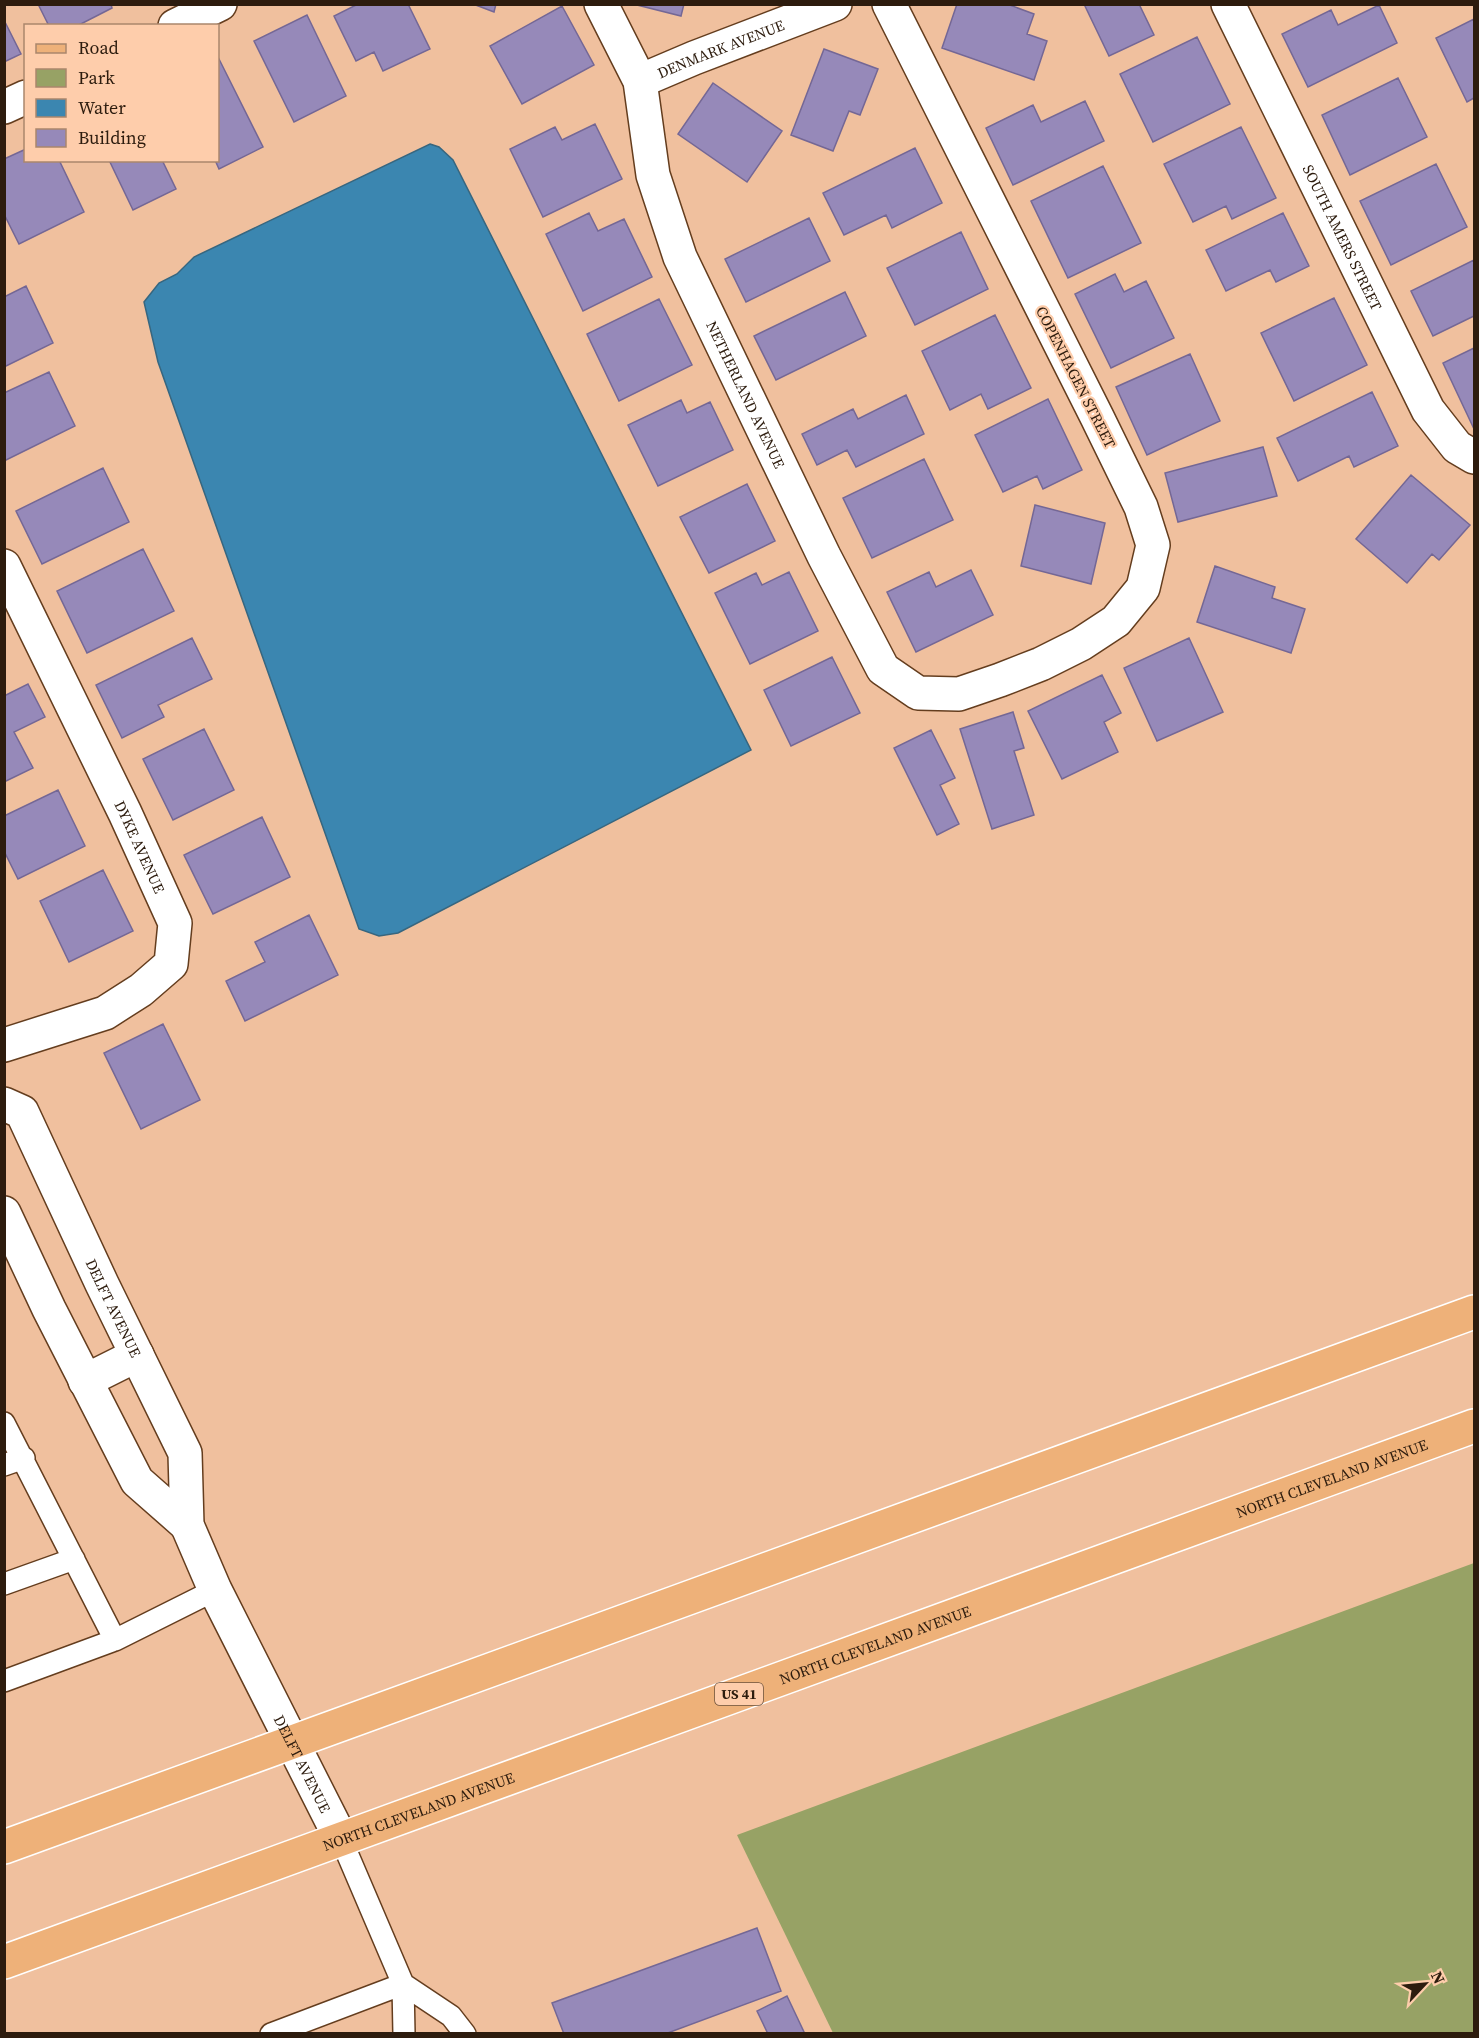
<svg xmlns="http://www.w3.org/2000/svg" width="1479" height="2038" viewBox="0 0 1479 2038" font-family="'Source Serif 4',serif">
  <style>
    .green { fill: #97a265 }
    .water { fill: #3b86b0; stroke: #37667f; stroke-width: 1.5 }
    .building { fill: #9689b9; stroke: #746795; stroke-width: 1.5 }
    .lines { fill: none; stroke-linecap: round; stroke-linejoin: round }
    .service-casing { stroke: #643d1e; stroke-width: 24 }
    .minor-casing { stroke: #643d1e; stroke-width: 36 }
    .primary-casing { stroke: #fff; stroke-width: 36 }
    .service { stroke: #fff; stroke-width: 21 }
    .minor { stroke: #fff; stroke-width: 33 }
    .primary { stroke: #eeb179; stroke-width: 33 }
    .labels { text-anchor: middle; dominant-baseline: central; stroke-width: 4.5; stroke-linejoin: round; paint-order: stroke }
    .shield { fill: #fecdab; stroke: #6c513d; stroke-width: 1.5 }
    .shield-label { font-size: 14px; font-weight: bold; fill: #2d1c0e }
    .street-label { font-size: 15px; fill: #2d1c0e; stroke: #fecdab }
  </style>
  <rect width="100%" height="100%" fill="#f0c09e"/>
  <path class="green" d="M 1474,1563 L 1474,2033 L 833,2033 L 737,1835 Z"/>
  <path class="water" d="M 430,144 L 439,147 L 453,160 L 751,750 L 398,933 L 379,936 L 359,929 L 158,362 L 144,302 L 159,283 L 177,274 L 194,257 Z"/>
  <path class="building" d="M 38,4 L 111,4 L 112,8 L 77,26 L 49,26 Z
    M 358,4 L 408,4 L 430,49 L 383,71 L 374,52 L 356,61 L 334,16 Z
    M 473,4 L 496,4 L 494,12 Z
    M 633,4 L 684,4 L 681,16 Z
    M 957,4 L 1007,4 L 1034,14 L 1027,34 L 1047,41 L 1034,80 L 942,48 Z
    M 1084,4 L 1139,4 L 1154,35 L 1109,56 Z
    M 1379,5 L 1397,43 L 1308,87 L 1282,34 L 1331,10 L 1338,25 Z
    M 562,6 L 594,65 L 522,104 L 490,46 Z
    M 307,15 L 346,96 L 294,122 L 254,41 Z
    M 1474,19 L 1474,98 L 1467,102 L 1436,38 Z
    M 4,20 L 21,54 L 4,62 Z
    M 1197,37 L 1230,104 L 1153,142 L 1120,74 Z
    M 824,49 L 878,69 L 860,115 L 849,111 L 833,151 L 791,135 Z
    M 218,57 L 263,147 L 219,169 L 215,160 L 218,160 Z
    M 1398,78 L 1427,137 L 1350,175 L 1322,115 Z
    M 713,83 L 782,131 L 747,182 L 678,134 Z
    M 1085,101 L 1104,141 L 1013,185 L 986,128 L 1033,105 L 1041,122 Z
    M 595,124 L 622,179 L 543,217 L 510,149 L 555,127 L 562,140 Z
    M 1241,127 L 1276,198 L 1232,219 L 1226,206 L 1193,222 L 1164,164 Z
    M 915,148 L 942,203 L 892,228 L 886,215 L 844,235 L 823,193 Z
    M 26,149 L 26,160 L 59,160 L 84,212 L 19,244 L 4,214 L 4,159 Z
    M 109,160 L 162,160 L 176,189 L 133,210 Z
    M 1436,164 L 1467,227 L 1391,265 L 1360,201 Z
    M 1103,166 L 1141,243 L 1068,278 L 1031,201 Z
    M 589,213 L 598,231 L 624,219 L 652,277 L 583,311 L 546,234 Z
    M 1283,213 L 1309,266 L 1276,282 L 1270,270 L 1226,291 L 1206,250 Z
    M 809,218 L 830,261 L 746,302 L 725,259 Z
    M 961,232 L 988,289 L 915,325 L 887,268 Z
    M 1474,260 L 1474,316 L 1433,336 L 1411,291 Z
    M 1115,274 L 1124,292 L 1146,281 L 1174,338 L 1111,368 L 1075,294 Z
    M 26,286 L 53,343 L 4,367 L 4,297 Z
    M 845,292 L 866,336 L 776,380 L 754,336 Z
    M 1334,298 L 1367,365 L 1294,401 L 1261,333 Z
    M 659,299 L 692,365 L 619,401 L 587,334 Z
    M 995,315 L 1031,388 L 988,409 L 981,394 L 950,410 L 922,351 Z
    M 1474,348 L 1474,429 L 1443,363 Z
    M 1190,354 L 1220,421 L 1147,455 L 1116,387 Z
    M 49,372 L 75,426 L 4,461 L 4,393 Z
    M 1372,392 L 1398,446 L 1354,467 L 1349,456 L 1298,481 L 1277,438 Z
    M 906,395 L 924,434 L 856,467 L 847,450 L 817,465 L 802,434 L 853,409 L 858,419 Z
    M 1048,399 L 1082,470 L 1043,489 L 1037,476 L 1003,492 L 975,435 Z
    M 681,400 L 687,413 L 710,402 L 733,450 L 658,486 L 628,425 Z
    M 1263,447 L 1277,496 L 1178,522 L 1165,473 Z
    M 924,459 L 953,520 L 872,558 L 843,498 Z
    M 103,468 L 129,522 L 42,564 L 16,511 Z
    M 1411,475 L 1470,525 L 1439,560 L 1432,554 L 1407,583 L 1356,539 Z
    M 747,484 L 775,541 L 709,573 L 680,517 Z
    M 1035,505 L 1105,523 L 1091,584 L 1021,566 Z
    M 143,549 L 174,611 L 87,653 L 57,591 Z
    M 1215,566 L 1275,587 L 1272,598 L 1305,609 L 1291,653 L 1197,622 Z
    M 971,570 L 993,615 L 916,652 L 887,592 L 929,572 L 936,587 Z
    M 789,572 L 818,631 L 750,664 L 715,593 L 756,573 L 762,585 Z
    M 192,638 L 212,679 L 158,705 L 164,717 L 122,738 L 96,685 Z
    M 1189,638 L 1223,712 L 1157,741 L 1124,668 Z
    M 832,657 L 860,713 L 791,746 L 764,690 Z
    M 1102,675 L 1121,713 L 1104,722 L 1118,752 L 1062,779 L 1028,711 Z
    M 28,684 L 45,717 L 14,732 L 33,768 L 4,782 L 4,696 Z
    M 1013,712 L 1024,748 L 1014,751 L 1034,815 L 992,829 L 960,729 Z
    M 204,729 L 234,790 L 173,820 L 143,759 Z
    M 931,730 L 955,778 L 940,785 L 959,824 L 937,835 L 894,748 Z
    M 58,790 L 85,846 L 18,879 L 4,851 L 4,816 Z
    M 262,817 L 290,877 L 213,914 L 184,855 Z
    M 103,870 L 133,931 L 69,962 L 40,901 Z
    M 309,915 L 338,975 L 245,1021 L 226,981 L 265,962 L 255,942 Z
    M 163,1024 L 200,1100 L 141,1129 L 104,1053 Z
    M 757,1928 L 781,1991 L 665,2034 L 564,2034 L 552,2003 Z
    M 787,1996 L 805,2034 L 768,2034 L 757,2011 Z"/>
  <g class="lines">
    <defs>
      <path id="service" d="M 4,1423 L 115,1640 L 215,1590
        M 4,1465 L 24,1458
        M 4,1584 L 74,1559
        M 4,1681 L 115,1640
        M 403,1984 L 451,2016 L 465,2034
        M 403,1984 L 404,2034
        M 271,2034 L 403,1984 L 341,1839"/>
      <g id="minor">
        <path id="s1" d="M 601,4 L 640,81 L 653,175 L 680,257 L 824,556 L 883,669 L 918,693 L 959,694 L 1000,680 L 1041,664 L 1081,644 L 1116,621 L 1143,588 L 1153,545 L 1141,507 L 1097,417 L 889,4"/>
        <path id="s2" d="M 1228,4 L 1428,410 L 1457,447 L 1474,457"/>
        <path d="M 175,26 L 220,4"/>
        <path id="s3" d="M 640,81 L 694,58 L 835,4"/>
        <path d="M 4,107 L 26,97"/>
        <path id="s4" d="M 4,566 L 125,813 L 175,923 L 171,964 L 141,990 L 105,1013 L 4,1045"/>
        <path id="s5" d="M 4,1104 L 22,1112 L 102,1284 L 185,1453 L 187,1525 L 215,1590 L 341,1839"/>
        <path d="M 4,1213 L 49,1309 L 137,1481 L 187,1525"/>
        <path d="M 85,1381 L 137,1355"/>
      </g>
      <g id="primary">
        <path d="M 4,1847 L 1474,1312"/>
        <path id="s6" d="M 4,1962 L 1474,1426"/>
      </g>
    </defs>
    <use href="#service" class="service-casing"/>
    <use href="#minor" class="minor-casing"/>
    <use href="#primary" class="primary-casing"/>
    <use href="#service" class="service"/>
    <use href="#minor" class="minor"/>
    <use href="#primary" class="primary"/>
  </g>
  <g class="labels">
    <rect class="shield" x="715" y="1683" width="48" height="22" rx="4.5"/>
    <g class="shield-label">
      <text x="739" y="1694">US 41</text>
    </g>
    <g class="street-label">
      <text stroke="none"><textPath href="#s3" startOffset="87">DENMARK AVENUE</textPath></text>
      <text stroke="none"><textPath href="#s2" startOffset="260">SOUTH AMERS STREET</textPath></text>
      <text transform="translate(1076 377) rotate(63)">COPENHAGEN STREET</text>
      <text stroke="none"><textPath href="#s1" startOffset="420">NETHERLAND AVENUE</textPath></text>
      <text stroke="none"><textPath href="#s4" startOffset="312">DYKE AVENUE</textPath></text>
      <text stroke="none"><textPath href="#s5" startOffset="236">DELFT AVENUE</textPath></text>
      <text stroke="none"><textPath href="#s6" startOffset="1413">NORTH CLEVELAND AVENUE</textPath></text>
      <text stroke="none"><textPath href="#s6" startOffset="927">NORTH CLEVELAND AVENUE</textPath></text>
      <text stroke="none"><textPath href="#s5" startOffset="735">DELFT AVENUE</textPath></text>
      <text stroke="none"><textPath href="#s6" startOffset="441">NORTH CLEVELAND AVENUE</textPath></text>
    </g>
  </g>
  <rect width="1479" height="2038" fill="none" stroke="#2d1c0e" stroke-width="12"/>
  <rect x="24" y="24" width="195" height="138" fill="#fecdab" stroke="#aa866c" stroke-width="1.5"/>
  <rect x="36" y="44" width="30" height="9" fill="#eeb179" stroke="#aa866c" stroke-width="1.5"/>
  <text x="78" y="54" font-size="18" fill="#2d1c0e">Road</text>
  <rect x="36" y="69" width="30" height="18" fill="#97a265" stroke="#aa866c" stroke-width="1.5"/>
  <text x="78" y="84" font-size="18" fill="#2d1c0e">Park</text>
  <rect x="36" y="99" width="30" height="18" fill="#3b86b0" stroke="#aa866c" stroke-width="1.5"/>
  <text x="78" y="114" font-size="18" fill="#2d1c0e">Water</text>
  <rect x="36" y="129" width="30" height="18" fill="#9689b9" stroke="#aa866c" stroke-width="1.5"/>
  <text x="78" y="144" font-size="18" fill="#2d1c0e">Building</text>
  <g transform="translate(1425 1984) rotate(64)" stroke="#fecdab" stroke-width="4.5" paint-order="stroke">
  <path d="M0-4.5L10 22L0 15L-10 22Z" fill="#2d1c0e"/>
  <text y="-9" font-size="16" font-weight="bold" text-anchor="middle" fill="#2d1c0e">N</text>
  </g>
</svg>
